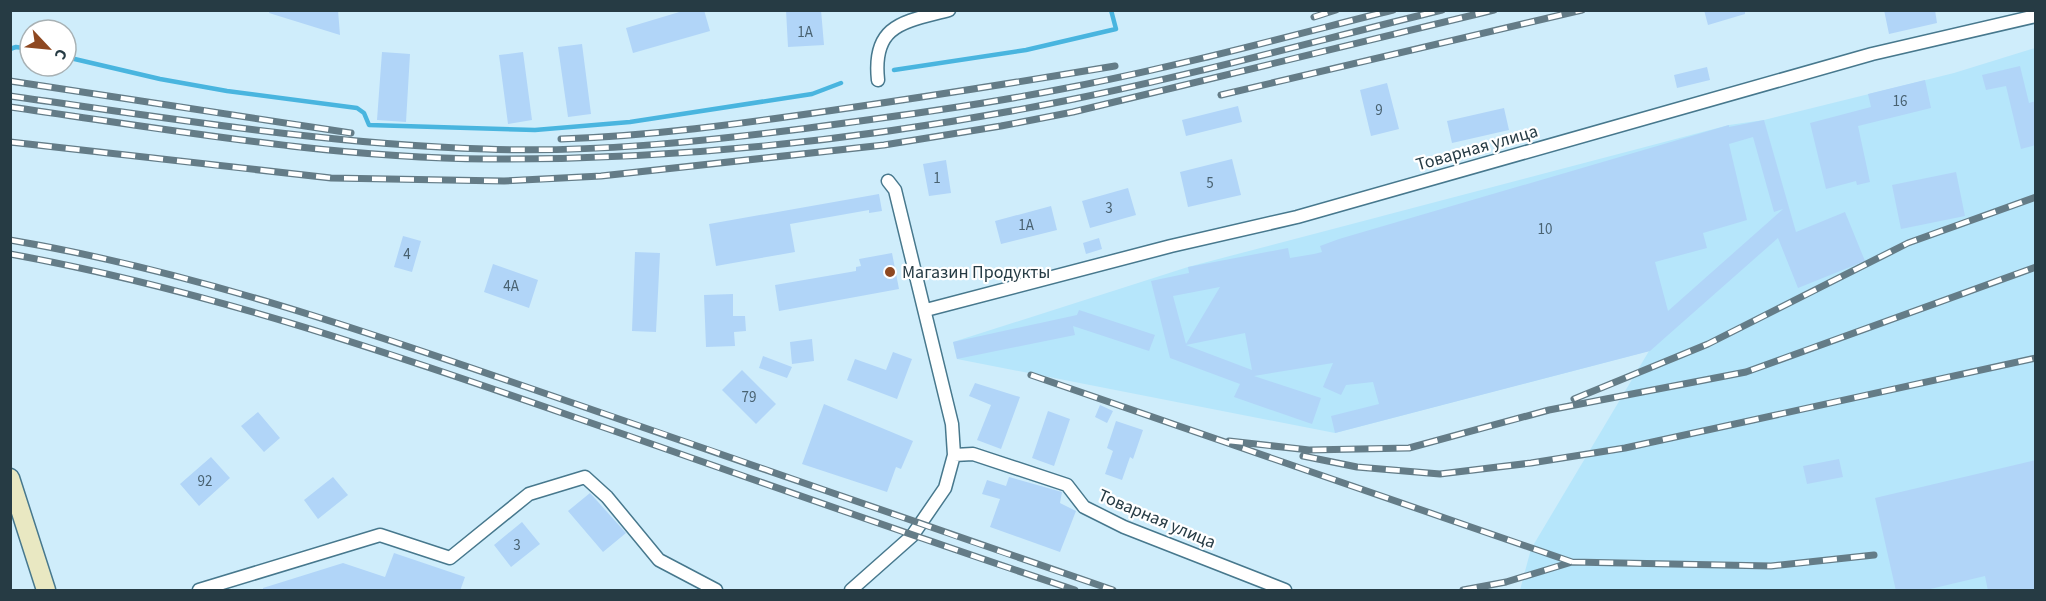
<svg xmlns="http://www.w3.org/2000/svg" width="2046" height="601" viewBox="0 0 2046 601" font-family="'Source Sans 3',sans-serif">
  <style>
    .built { fill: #b6e6fb }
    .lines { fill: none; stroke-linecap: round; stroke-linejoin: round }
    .stream { stroke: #49b5df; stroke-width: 4.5 }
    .building { fill: #b1d5f8; fill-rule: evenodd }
    .minor-casing { stroke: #47788d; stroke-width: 15 }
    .secondary-casing { stroke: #47788d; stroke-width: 21 }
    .minor { stroke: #fff; stroke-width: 12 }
    .secondary { stroke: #e9e8c2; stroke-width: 18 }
    .rail-casing { stroke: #647c87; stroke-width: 7 }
    .rail { stroke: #fff; stroke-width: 4.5; stroke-dasharray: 14; stroke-linecap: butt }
    .poi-dot { fill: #8e4821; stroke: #fff; stroke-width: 2 }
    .labels { text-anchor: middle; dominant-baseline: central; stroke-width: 4.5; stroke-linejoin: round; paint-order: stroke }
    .number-label { font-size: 15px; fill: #496271 }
    .street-label { font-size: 18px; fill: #263b44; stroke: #fff }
    .poi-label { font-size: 18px; fill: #263b44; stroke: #fff; text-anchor: start }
  </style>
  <rect width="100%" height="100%" fill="#cfedfb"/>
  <path class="built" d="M 2035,48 L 2035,590 L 1520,590 L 1531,549 L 1649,351 L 1335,433 L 957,359 L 953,342 L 1188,267 L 1729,125 L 1764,120 L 1954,73 Z"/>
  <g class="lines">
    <path class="stream" d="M 10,49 L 16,47 L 30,49
      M 66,57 L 160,79 L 227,91 L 357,108 L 364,113 L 369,125 L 535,130 L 630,122 L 812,94 L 841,83
      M 894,70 L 1026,50 L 1116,29 L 1111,10"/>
  </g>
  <path class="building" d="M 270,10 L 338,10 L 340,35 L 269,13 Z
    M 686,10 L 704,10 L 710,31 L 633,53 L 626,28 Z
    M 786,10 L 821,10 L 824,45 L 788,47 Z
    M 1704,10 L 1745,10 L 1745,14 L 1708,25 Z
    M 1884,10 L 1935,10 L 1937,23 L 1889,34 Z
    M 582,44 L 591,114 L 568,117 L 558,47 Z
    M 382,52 L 410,54 L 406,122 L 377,120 Z
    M 523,52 L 532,120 L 508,124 L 499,55 Z
    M 2020,66 L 2029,103 L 2036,101 L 2036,145 L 2021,149 L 2006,86 L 1986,90 L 1982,75 Z
    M 1707,67 L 1710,80 L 1677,88 L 1674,75 Z
    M 1925,80 L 1931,108 L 1858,126 L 1870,182 L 1857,185 L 1856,181 L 1826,189 L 1810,123 L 1871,107 L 1868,94 Z
    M 1387,83 L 1399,129 L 1371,136 L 1360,90 Z
    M 1238,106 L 1242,122 L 1186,136 L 1182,120 Z
    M 1504,108 L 1509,130 L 1452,143 L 1447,121 Z
    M 1764,120 L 1796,232 L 1845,212 L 1865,261 L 1798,288 L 1778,238 L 1650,351 L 1335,433 L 1331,416 L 1379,404 L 1373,382 L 1346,385 L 1341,395 L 1323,387 L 1333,363 L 1254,376 L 1321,398 L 1312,424 L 1234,397 L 1240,384 L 1170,358 L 1151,281 L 1189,273 L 1188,267 L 1288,248 L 1290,258 L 1314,254 L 1322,252 L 1320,246 L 1339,239 L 1729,125 L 1729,127 ZM 1753,137 L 1774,212 L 1783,209 L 1668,311 L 1655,262 L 1707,248 L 1703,233 L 1747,220 L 1729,144 ZM 1220,287 L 1186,344 L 1173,296 ZM 1245,333 L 1252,370 L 1186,345 Z
    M 1232,159 L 1241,195 L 1188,207 L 1180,172 Z
    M 946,160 L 951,193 L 929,196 L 923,164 Z
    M 1956,172 L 1965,216 L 1901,229 L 1892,185 Z
    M 1128,188 L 1136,215 L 1090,228 L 1082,201 Z
    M 879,194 L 882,211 L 869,213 L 869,210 L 790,224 L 795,252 L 716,266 L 709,224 Z
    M 1051,206 L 1057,230 L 1001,244 L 995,221 Z
    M 403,236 L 421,241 L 412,272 L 394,267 Z
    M 1099,238 L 1102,249 L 1086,254 L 1083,243 Z
    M 635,252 L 660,253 L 656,332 L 632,331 Z
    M 892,253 L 899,289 L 779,311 L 775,285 L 856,271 L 856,267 L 861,266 L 859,259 Z
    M 493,264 L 538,280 L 529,308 L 484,292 Z
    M 733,294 L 733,316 L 745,316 L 746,331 L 734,332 L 735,346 L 706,347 L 704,295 Z
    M 1079,310 L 1155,335 L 1149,351 L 1073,326 L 1075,335 L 957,359 L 953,342 L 1077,315 Z
    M 812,339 L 814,361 L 792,364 L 790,342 Z
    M 893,352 L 912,359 L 897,399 L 847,380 L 855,359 L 886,370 Z
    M 763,356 L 792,367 L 787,378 L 759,368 Z
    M 742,370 L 776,404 L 756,424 L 722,390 Z
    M 975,383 L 1020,397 L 1001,449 L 977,440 L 991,405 L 969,396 Z
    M 824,404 L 913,441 L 901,469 L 896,467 L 887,492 L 802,464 Z
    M 1100,405 L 1113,411 L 1107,423 L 1095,417 Z
    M 1048,411 L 1070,419 L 1054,466 L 1032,458 Z
    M 258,412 L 280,438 L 264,452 L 241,426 Z
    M 1116,421 L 1143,430 L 1133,459 L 1130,457 L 1122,480 L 1105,474 L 1113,451 L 1107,448 Z
    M 211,457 L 230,478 L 199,506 L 180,484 Z
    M 1839,459 L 1843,477 L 1807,484 L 1803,466 Z
    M 2036,460 L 2036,591 L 1988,591 L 1985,576 L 1922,591 L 1896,591 L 1875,498 Z
    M 333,477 L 348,495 L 318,519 L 304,500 Z
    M 1009,477 L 1062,492 L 1060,503 L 1076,511 L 1060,552 L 990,527 L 1000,499 L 982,494 L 987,480 L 1006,486 Z
    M 590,493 L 626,533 L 603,552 L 568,511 Z
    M 522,522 L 540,544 L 511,567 L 494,545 Z
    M 394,553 L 465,577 L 460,591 L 263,591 L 263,588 L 343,563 L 385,577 Z"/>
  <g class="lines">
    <defs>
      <path id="minor" d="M 878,80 C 872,24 904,22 949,10
        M 926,310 L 1171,246 L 1297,217 L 1872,54 L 2036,16
        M 954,455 L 973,454 L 1067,485 L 1084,507 L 1124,527 L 1285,590
        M 199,590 L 380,535 L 450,558 L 529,494 L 585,477 L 607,497 L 659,560 L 716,590
        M 851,590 L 912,536 L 945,488 L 954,455 L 952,424 L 895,190 L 888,181"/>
      <path id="secondary" d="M 10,478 L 46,590"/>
    </defs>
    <use href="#minor" class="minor-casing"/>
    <use href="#secondary" class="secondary-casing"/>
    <use href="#minor" class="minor"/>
    <use href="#secondary" class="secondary"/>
    <defs>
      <path id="rail" d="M 1314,17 L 1336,10
        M 10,81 L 351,133
        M 1221,95 L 1582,10
        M 10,96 C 168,118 326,144 485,149 C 590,153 697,142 801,129 C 891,117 982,105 1072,87 C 1179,66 1286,37 1393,10
        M 10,107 C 167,129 329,158 488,159 C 683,160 882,138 1074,99 C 1197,74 1319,40 1442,10
        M 561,139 C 651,136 739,124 828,111 C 924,97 1019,82 1115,66
        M 10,142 L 331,178 L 504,181 L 601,176 L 884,145 L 1001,126 L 1073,112 L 1494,10
        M 10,240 C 192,271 368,332 541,392 C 732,457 922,525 1113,590
        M 10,254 C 203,289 387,352 571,416 C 739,474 906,534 1075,590
        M 1031,375 L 1572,562
        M 1574,399 L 1708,344 L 1908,243 L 2036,197
        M 1229,441 L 1309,450 L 1409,448 L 1549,410 L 1746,372 L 2036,267
        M 1303,456 L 1357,467 L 1440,474 L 1531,463 L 1625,448 L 2036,358
        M 1463,590 L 1506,582 L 1572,562 L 1771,566 L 1874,555"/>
    </defs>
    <use href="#rail" class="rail-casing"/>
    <use href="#rail" class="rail"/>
  </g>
  <circle class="poi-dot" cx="890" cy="272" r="6"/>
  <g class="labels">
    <g class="number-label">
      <text x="805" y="32">1А</text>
      <text x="1900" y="101">16</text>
      <text x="1379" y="110">9</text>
      <text x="937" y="178">1</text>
      <text x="1210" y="183">5</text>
      <text x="1109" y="208">3</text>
      <text x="1026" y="225">1А</text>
      <text x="1545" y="229">10</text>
      <text x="407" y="254">4</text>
      <text x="511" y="286">4А</text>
      <text x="749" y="397">79</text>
      <text x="205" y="481">92</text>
      <text x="517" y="545">3</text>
    </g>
    <g class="street-label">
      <text transform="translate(1477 148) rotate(-16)">Товарная улица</text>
      <text transform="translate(1157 519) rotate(23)">Товарная улица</text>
    </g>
    <g class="poi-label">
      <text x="902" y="272">Магазин Продукты</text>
    </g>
  </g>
  <rect width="2046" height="601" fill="none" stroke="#263b44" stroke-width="24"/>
  <g transform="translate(48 48) rotate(116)"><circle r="28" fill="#ffffff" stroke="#a8b1b4" stroke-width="1.5"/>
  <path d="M0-4.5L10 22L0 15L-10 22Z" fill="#8e4821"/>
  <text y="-9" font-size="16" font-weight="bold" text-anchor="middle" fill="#263b44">С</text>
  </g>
</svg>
